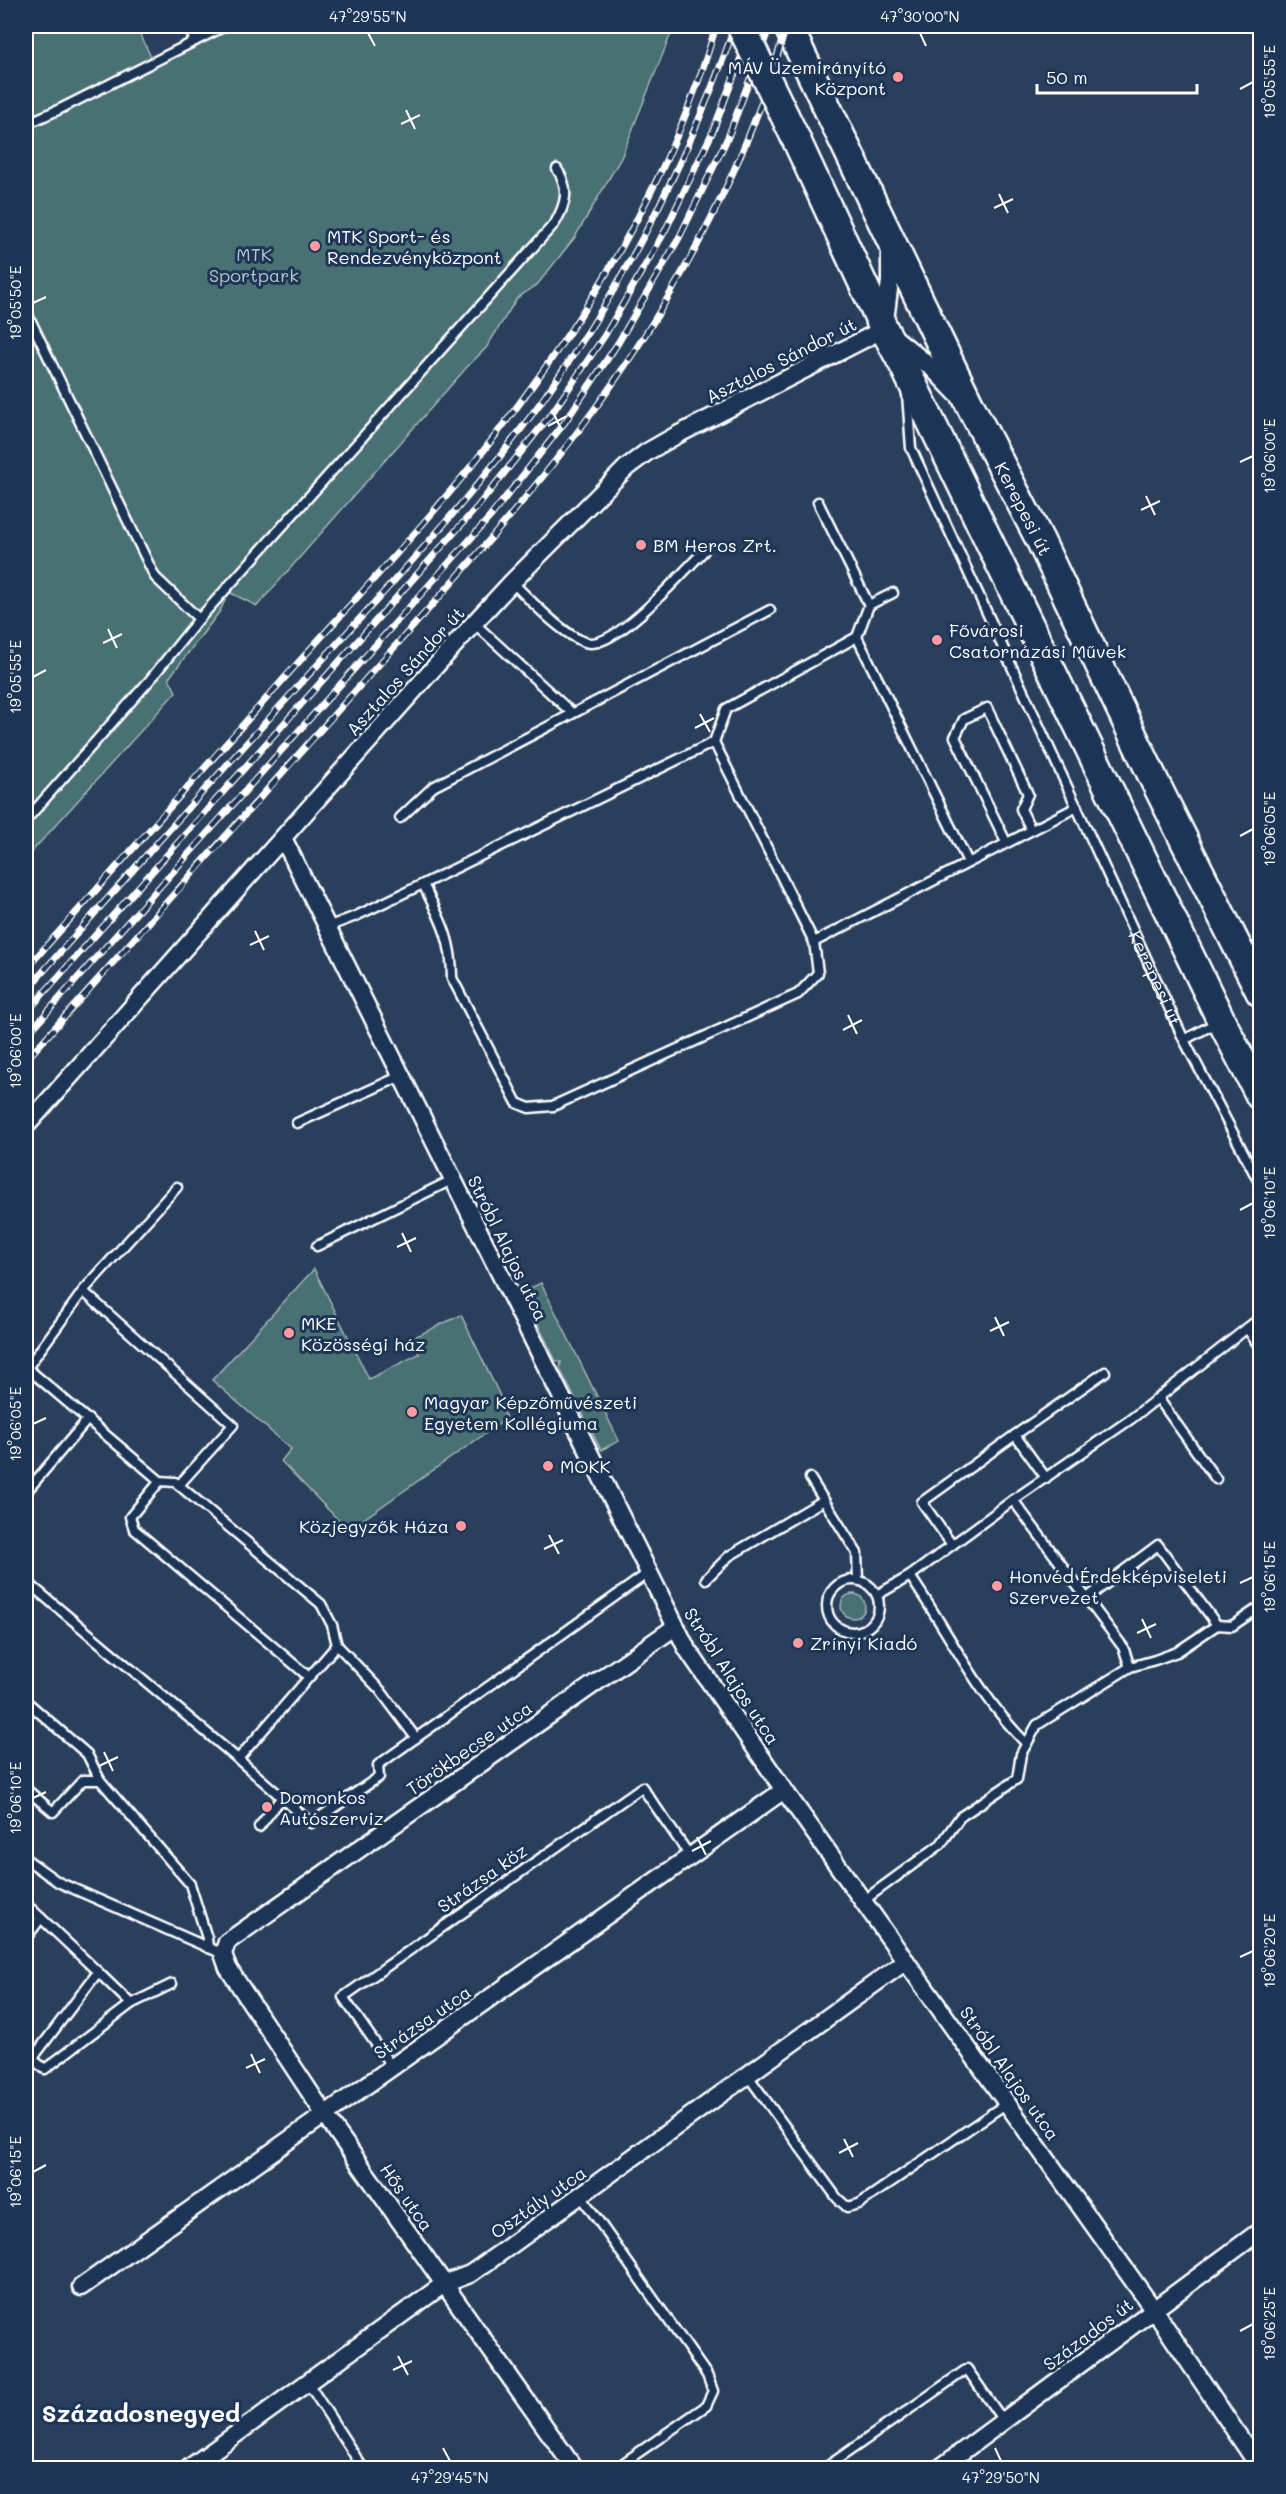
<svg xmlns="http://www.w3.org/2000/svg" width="1286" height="2494" viewBox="0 0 1286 2494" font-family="Mali,sans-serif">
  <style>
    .green { fill: #496f73; stroke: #a4b7b9; stroke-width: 1.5 }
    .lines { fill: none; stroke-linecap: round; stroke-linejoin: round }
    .service-casing { stroke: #fff; stroke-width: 13 }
    .minor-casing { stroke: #fff; stroke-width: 21 }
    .primary-casing { stroke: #fff; stroke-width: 32 }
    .service { stroke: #1d3557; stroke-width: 8 }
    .minor { stroke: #1d3557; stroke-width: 16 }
    .primary { stroke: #1d3557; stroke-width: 27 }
    .rail-casing { stroke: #fff; stroke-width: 7 }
    .rail { stroke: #1d3557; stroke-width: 4.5; stroke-dasharray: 14; stroke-linecap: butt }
    .primary-bridge-casing { stroke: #fff; stroke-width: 32; stroke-linecap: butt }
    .primary-bridge { stroke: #1d3557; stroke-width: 27 }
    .ticks { fill: none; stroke: #fff; stroke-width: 2 }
    .poi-dot { fill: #ff9aa2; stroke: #1d3557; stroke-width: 2 }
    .labels { text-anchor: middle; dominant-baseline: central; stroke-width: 6; stroke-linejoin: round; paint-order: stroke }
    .poi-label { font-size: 18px; fill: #fff; stroke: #1d3557; text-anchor: start }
    .park-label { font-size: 18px; fill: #b6c5c7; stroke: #1d3557 }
    .street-label { font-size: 18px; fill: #fff; stroke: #1d3557 }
    .district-label { font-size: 24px; font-weight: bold; fill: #fff; stroke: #1d3557 }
    .neatline { fill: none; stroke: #fff; stroke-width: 2 }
    .ticks-label { font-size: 15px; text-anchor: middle; fill: #fff }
  </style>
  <rect width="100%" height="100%" fill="#2a3f5b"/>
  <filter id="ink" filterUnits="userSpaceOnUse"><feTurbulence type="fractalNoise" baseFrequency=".0167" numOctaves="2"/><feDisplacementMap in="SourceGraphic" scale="12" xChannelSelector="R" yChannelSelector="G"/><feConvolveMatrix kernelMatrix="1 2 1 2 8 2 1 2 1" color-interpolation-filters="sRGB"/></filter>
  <g filter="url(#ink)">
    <path class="green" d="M 26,26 L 136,26 L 152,59 L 220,26 L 674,26 L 621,158 L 575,237 L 537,285 L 517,298 L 486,348 L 467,367 L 257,606 L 229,592 L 220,611 L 169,678 L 176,692 L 26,858 Z
      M 314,1269 L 369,1379 L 419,1354 L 412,1338 L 461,1315 L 500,1396 L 506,1419 L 348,1530 L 281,1461 L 291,1449 L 212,1380 Z
      M 541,1283 L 619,1441 L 601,1450 L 560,1369 L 561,1362 L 556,1361 L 522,1292 Z
      M841 1606a12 12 0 1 1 24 0a12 12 0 1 1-24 0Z"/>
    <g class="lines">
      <defs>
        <g id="service">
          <path d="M 188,26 L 195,41"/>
          <path d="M 26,124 L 60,109 L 225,26"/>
          <path d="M 26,311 L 155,577 L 199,619"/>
          <path id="s1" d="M 907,394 L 911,448 L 1184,1040 L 1260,1184"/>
          <path d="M 512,582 C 527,597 570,643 591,643 C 621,643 682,573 704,551"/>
          <path d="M 869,605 L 893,593"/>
          <path d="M 474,623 L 572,713"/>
          <path d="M 857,637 L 968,862"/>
          <path d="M 714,742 L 726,709 L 857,637 L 869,605 L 818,502"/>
          <path d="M 400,818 L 433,787 L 770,610"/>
          <path d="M 26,820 L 149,681 L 199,619 L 555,223 C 566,204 570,189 557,169"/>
          <path d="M 1006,842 L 955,737 L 964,719 L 987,708 L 1028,794 L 1021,809 L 1031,830"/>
          <path d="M 327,927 L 356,916 L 423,884 L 714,742 L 814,942 L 818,973 L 798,994 L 553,1106 L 529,1108 L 517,1103 L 452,978 C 452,938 440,919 423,884"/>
          <path d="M 814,942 L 1077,807"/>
          <path d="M 1257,964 L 1257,946 L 1260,944"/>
          <path d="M 1184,1040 L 1218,1022"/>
          <path d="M 297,1123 L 401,1076"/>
          <path d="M 317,1246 L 452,1180"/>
          <path d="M 83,1291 L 233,1425 L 179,1485"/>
          <path d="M 1247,1328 L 1260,1348"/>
          <path d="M 27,1368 L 83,1291 L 177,1187"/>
          <path d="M 26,1370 L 27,1368 L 160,1481 L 175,1482 L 321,1604 L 332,1625 L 337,1645 L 380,1690 L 416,1738"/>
          <path d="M 1158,1398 L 1216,1479"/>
          <path d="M 810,1478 L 857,1553 L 858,1580"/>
          <path d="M 1046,1478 L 1015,1435 L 1105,1372"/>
          <path d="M 160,1481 L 130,1517 L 134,1529 L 309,1677"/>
          <path d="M 26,1492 L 88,1419"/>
          <path d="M 1013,1500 L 1123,1647 L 1130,1667"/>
          <path d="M 952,1545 L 922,1502 L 1015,1435"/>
          <path d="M 910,1576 C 948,1631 978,1696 1027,1744"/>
          <path d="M 706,1579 L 729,1556 L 824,1500"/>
          <circle cx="853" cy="1606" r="26"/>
          <path d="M 26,1581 L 238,1759"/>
          <path d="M 877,1595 L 910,1576 L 1013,1500 L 1131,1419 L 1260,1318"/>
          <path d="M 1087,1598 L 1158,1545 L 1217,1625"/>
          <path d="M 337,1645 L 238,1759 L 311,1823 L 379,1777 L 378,1765 L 648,1573"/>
          <path d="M 26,1701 L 87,1754 L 100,1780"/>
          <path d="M 26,1789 L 53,1812 L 83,1780 L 100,1780 L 190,1884 L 207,1938 L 208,1948"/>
          <path d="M 259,1827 L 282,1797"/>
          <path d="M 26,1859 L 58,1882 L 223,1954"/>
          <path d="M 863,1901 L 941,1844 L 960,1817 L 1017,1779 L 1021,1754 L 1037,1725 L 1130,1667 L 1155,1660 L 1177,1652 L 1217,1625 L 1232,1626 L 1260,1607"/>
          <path d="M 26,1904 L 41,1918"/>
          <path d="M 26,1938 L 41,1918 L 98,1972 L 32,2059 L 45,2069 L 131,2004"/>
          <path d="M 98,1972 L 131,2004 L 172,1984"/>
          <path d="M 392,2067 L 343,1997 L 642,1787 L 690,1856"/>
          <path d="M 748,2076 L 837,2198 L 847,2207 L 859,2204 L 1007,2103"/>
          <path d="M 581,2196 L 707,2375 L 713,2391 L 706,2406 L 616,2468"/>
          <path d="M 308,2383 L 363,2468"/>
          <path d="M 825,2468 L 967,2369 L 1004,2422"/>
        </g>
        <path id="minor" d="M 890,249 L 890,281 L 884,329 L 932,368 L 957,394
          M 283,838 L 687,1649 L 784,1790 L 1154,2310 L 1260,2468
          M 26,1126 L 474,623 L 512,582 L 627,467 L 647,452 L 675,436 L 884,329
          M 81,2287 L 784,1790
          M 189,2468 L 444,2284 L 470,2274 L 503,2251 L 906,1961
          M 574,2468 L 325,2115 L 228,1968 L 223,1954 L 227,1942 L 675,1627
          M 940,2468 L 1260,2231"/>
        <g id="primary">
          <path id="s2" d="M 788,26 L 971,407 L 1040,540 L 1155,782 L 1260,992"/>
          <path d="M 795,137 L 884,329 L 905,368 L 1221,1020 L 1260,1096"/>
        </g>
      </defs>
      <use href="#service" class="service-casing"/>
      <use href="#minor" class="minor-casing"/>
      <use href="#primary" class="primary-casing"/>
      <use href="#service" class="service"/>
      <use href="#minor" class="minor"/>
      <use href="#primary" class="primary"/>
      <defs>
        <path id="rail" d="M 26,969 C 119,864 212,759 305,655 C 367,586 431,518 488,445 C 586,319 672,180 716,26
          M 26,991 C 114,891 203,791 293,692 C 378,598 467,505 541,402 C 624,286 688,160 735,26
          M 26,1013 L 478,506 L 552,413 L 605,335 L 665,231 L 713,131 L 753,26
          M 26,1036 L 490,517 L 565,422 L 618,343 L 679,238 L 728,137 L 770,26
          M 26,1060 C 139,934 252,808 364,681 C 436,600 510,521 576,434 C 666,316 747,170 786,26"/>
      </defs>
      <use href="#rail" class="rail-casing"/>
      <use href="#rail" class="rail"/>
      <defs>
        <path id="primary-bridge" d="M 741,26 L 795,137"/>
      </defs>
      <use href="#primary-bridge" class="primary-bridge-casing"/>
      <use href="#primary-bridge" class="primary-bridge"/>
    </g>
  </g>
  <path class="ticks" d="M 368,33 L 375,46M 920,33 L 926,46M 1240,89 L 1253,82M 406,110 L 415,129M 401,124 L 420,115M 999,194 L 1008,213M 994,208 L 1013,199M 33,303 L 46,297M 553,412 L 562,431M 548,426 L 567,416M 1240,462 L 1253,456M 1146,496 L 1155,515M 1141,510 L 1160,501M 108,629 L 117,648M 103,643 L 122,634M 33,677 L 46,670M 700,714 L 710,732M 695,728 L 714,718M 1240,836 L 1253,829M 255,931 L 264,950M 250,945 L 269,936M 848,1015 L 857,1034M 843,1030 L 862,1020M 33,1051 L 46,1044M 1240,1210 L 1253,1203M 402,1233 L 411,1252M 397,1247 L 416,1238M 995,1317 L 1004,1336M 990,1331 L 1009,1322M 33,1424 L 46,1418M 549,1535 L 559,1554M 544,1549 L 563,1540M 1240,1583 L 1253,1577M 1142,1619 L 1151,1638M 1137,1633 L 1156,1624M 104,1752 L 113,1771M 99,1766 L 118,1757M 33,1798 L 46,1792M 697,1837 L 706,1855M 692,1851 L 711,1841M 1240,1957 L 1253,1951M 251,2054 L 260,2073M 246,2068 L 265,2059M 844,2139 L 853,2157M 839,2153 L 858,2143M 33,2172 L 46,2165M 1240,2331 L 1253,2324M 398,2356 L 408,2375M 393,2370 L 412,2361M 443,2448 L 450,2461M 995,2448 L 1001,2461"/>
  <g class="poi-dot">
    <circle cx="898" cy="77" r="6"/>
    <circle cx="315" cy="246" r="6"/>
    <circle cx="641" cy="545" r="6"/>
    <circle cx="937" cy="640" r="6"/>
    <circle cx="289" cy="1333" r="6"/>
    <circle cx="412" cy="1412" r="6"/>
    <circle cx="548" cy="1466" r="6"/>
    <circle cx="461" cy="1526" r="6"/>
    <circle cx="997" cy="1586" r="6"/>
    <circle cx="798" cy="1643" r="6"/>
    <circle cx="267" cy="1807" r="6"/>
  </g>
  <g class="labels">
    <g class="poi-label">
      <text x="886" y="67" text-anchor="end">MÁV Üzemirányító<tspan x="886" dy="21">Központ</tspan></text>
      <text x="327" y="236">MTK Sport- és<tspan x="327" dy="21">Rendezvényközpont</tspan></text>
      <text x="653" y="545">BM Heros Zrt.</text>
      <text x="949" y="630">Fővárosi<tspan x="949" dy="21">Csatornázási Művek</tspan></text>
      <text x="301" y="1323">MKE<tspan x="301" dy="21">Közösségi ház</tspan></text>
      <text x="424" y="1402">Magyar Képzőművészeti<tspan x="424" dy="21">Egyetem Kollégiuma</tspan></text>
      <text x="560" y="1466">MOKK</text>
      <text x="449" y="1526" text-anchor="end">Közjegyzők Háza</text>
      <text x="1009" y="1576">Honvéd Érdekképviseleti<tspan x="1009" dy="21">Szervezet</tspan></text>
      <text x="810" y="1643">Zrínyi Kiadó</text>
      <text x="279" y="1797">Domonkos<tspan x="279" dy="21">Autószerviz</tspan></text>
    </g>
    <g class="park-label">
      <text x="254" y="254">MTK<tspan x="254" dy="21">Sportpark</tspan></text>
    </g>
    <g class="street-label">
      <text transform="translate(781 360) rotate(-27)">Asztalos Sándor út</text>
      <text stroke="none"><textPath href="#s2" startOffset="537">Kerepesi út</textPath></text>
      <text transform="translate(405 671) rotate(-48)">Asztalos Sándor út</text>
      <text stroke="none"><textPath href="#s1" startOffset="638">Kerepesi út</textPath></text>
      <text transform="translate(508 1248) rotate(64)">Stróbl Alajos utca</text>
      <text transform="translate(732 1676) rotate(57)">Stróbl Alajos utca</text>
      <text transform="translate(469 1748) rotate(-35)">Törökbecse utca</text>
      <text transform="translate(482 1878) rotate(-35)">Strázsa köz</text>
      <text transform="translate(422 2022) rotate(-35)">Strázsa utca</text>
      <text transform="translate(1010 2073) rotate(55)">Stróbl Alajos utca</text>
      <text transform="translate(407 2197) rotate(55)">Hős utca</text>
      <text transform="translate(538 2202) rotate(-35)">Osztály utca</text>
      <text transform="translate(1088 2334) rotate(-37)">Százados út</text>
    </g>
    <g class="district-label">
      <text x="141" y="2412">Századosnegyed</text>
    </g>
  </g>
  <rect width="1286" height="2494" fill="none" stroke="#1d3557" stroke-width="66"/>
  <path d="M1037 84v9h160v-9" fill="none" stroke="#ffffff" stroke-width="3"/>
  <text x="1046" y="84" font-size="18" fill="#ffffff" stroke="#1d3557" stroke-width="4.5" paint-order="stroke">50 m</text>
  <rect x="33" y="33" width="1220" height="2428" class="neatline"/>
  <g class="ticks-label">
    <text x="368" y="22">47°29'55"N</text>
    <text x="920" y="22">47°30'00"N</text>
    <text transform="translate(1270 82) rotate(-90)" y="5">19°05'55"E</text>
    <text transform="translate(16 303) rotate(-90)" y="5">19°05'50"E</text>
    <text transform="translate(1270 456) rotate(-90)" y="5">19°06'00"E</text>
    <text transform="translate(16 677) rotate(-90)" y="5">19°05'55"E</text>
    <text transform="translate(1270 829) rotate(-90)" y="5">19°06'05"E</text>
    <text transform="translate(16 1051) rotate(-90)" y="5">19°06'00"E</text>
    <text transform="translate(1270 1203) rotate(-90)" y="5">19°06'10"E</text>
    <text transform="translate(16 1424) rotate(-90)" y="5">19°06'05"E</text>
    <text transform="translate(1270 1577) rotate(-90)" y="5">19°06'15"E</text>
    <text transform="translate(16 1798) rotate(-90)" y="5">19°06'10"E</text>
    <text transform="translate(1270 1951) rotate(-90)" y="5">19°06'20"E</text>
    <text transform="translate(16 2172) rotate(-90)" y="5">19°06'15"E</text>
    <text transform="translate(1270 2324) rotate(-90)" y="5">19°06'25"E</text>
    <text x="450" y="2483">47°29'45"N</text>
    <text x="1001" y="2483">47°29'50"N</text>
  </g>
</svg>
